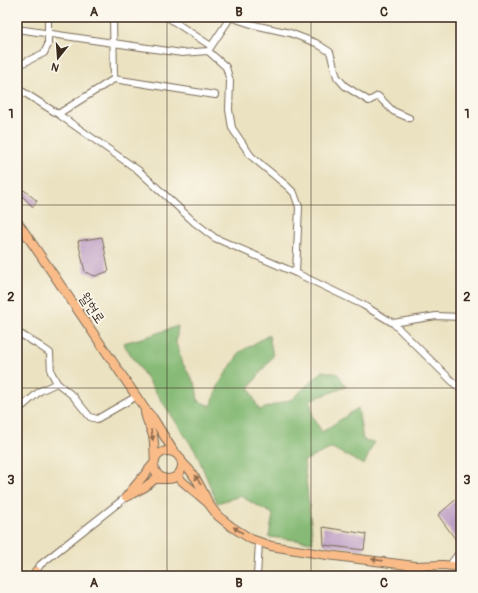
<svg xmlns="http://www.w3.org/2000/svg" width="478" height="593" viewBox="0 0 478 593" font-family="Pangolin,'Poor Story',sans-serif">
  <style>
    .forest { fill: #86ba76; stroke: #60724a }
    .building { fill: #bb9bc3 }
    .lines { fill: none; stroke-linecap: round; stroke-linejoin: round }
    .minor-casing { stroke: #796a57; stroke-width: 8 }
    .major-casing { stroke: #796a57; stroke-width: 10 }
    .minor { stroke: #fff; stroke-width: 6 }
    .major { stroke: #f9bc89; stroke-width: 8 }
    .oneway { fill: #906c4e }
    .grid { fill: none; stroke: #3b2a1e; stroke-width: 1; stroke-opacity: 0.55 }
    .labels { text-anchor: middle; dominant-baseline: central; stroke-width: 3.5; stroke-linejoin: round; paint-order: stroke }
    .street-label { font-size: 14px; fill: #3b2a1e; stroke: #fbf7ec }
    .neatline { fill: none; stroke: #3b2a1e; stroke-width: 1.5 }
    .grid-label { font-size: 13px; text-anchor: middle; font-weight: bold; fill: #3b2a1e }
  </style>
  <rect width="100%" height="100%" fill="#fbf7ec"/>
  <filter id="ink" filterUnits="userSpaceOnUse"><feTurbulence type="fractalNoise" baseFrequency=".025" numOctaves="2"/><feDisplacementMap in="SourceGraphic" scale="8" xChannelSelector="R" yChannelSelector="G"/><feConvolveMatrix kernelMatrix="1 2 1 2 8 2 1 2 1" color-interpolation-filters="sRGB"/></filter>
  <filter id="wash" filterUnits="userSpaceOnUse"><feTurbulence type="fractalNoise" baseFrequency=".012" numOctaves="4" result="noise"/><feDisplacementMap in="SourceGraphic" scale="16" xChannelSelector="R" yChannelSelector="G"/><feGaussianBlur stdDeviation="0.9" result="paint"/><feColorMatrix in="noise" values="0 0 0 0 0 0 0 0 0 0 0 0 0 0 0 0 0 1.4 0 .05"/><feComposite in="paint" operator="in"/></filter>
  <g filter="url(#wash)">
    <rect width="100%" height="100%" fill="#ebe2c1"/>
    <path class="forest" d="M 178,326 L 176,343 L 183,364 L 196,386 L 198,401 L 211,406 L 219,384 L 240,352 L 269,335 L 273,356 L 249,388 L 259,410 L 292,399 L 323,371 L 338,374 L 346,387 L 310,400 L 313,417 L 322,432 L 358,408 L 363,440 L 374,442 L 364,465 L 332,448 L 304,461 L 313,542 L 269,537 L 273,514 L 240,496 L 217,503 L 196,452 L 123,343 L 146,337 Z"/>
    <g id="blocks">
      <path class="building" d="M 24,190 L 37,201 L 33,207 L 20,194 Z
        M 102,237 L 109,271 L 95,276 L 85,272 L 78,241 Z
        M 461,495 L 461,535 L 456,540 L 438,515 Z
        M 323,527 L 366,534 L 364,550 L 324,545 Z"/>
    </g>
  </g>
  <g filter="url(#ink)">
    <use href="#blocks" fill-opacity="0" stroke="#796a57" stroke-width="1"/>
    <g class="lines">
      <defs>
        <path id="minor" d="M 167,17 L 211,46
          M 230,17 L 254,25 L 290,33 L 316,43 L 330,52 L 337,77 L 345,86 L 369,101 L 378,96 L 393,111 L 409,118
          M 17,29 L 182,53 L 208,51 L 226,67 L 230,81 L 229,110 L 232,128 L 251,156 L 287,186 L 294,193 L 299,207 L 296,273
          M 210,48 L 228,21 L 228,17
          M 17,66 L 44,53 L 48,45 L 48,17
          M 114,79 L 215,95
          M 17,88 L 58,114 L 138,170 L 194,222 L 215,238 L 296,273 L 363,305 L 393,323 L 461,390
          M 58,114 L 114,79 L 113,17
          M 393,323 L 436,316 L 461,317
          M 17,332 L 40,346 L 50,353 L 51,372 L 57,383 L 73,396 L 90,417 L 97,419 L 137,396
          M 17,411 L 40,391 L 57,383
          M 450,565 L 461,550
          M 34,575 L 40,565 L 126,497
          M 257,576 L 259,542"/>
        <path id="major" d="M 17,221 L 145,409 L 153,418 L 174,452
          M154 465a14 14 0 1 1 28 0a14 14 0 1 1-28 0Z
          M 182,462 C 194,473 200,485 207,500
          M 176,476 L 208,503 L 218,516 L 232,527 L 251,539 L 271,546 L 327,555 L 415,566 L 443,565 L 461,567
          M 128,496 L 145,487 L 155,479 L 165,479
          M 126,497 L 155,462 C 154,454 155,444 153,436 C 151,429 145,417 145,412
          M 36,576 L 36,571"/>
      </defs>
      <use href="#minor" class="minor-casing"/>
      <use href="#major" class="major-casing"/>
      <use href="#minor" class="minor"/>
      <use href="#major" class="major"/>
    </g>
    <defs><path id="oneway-solid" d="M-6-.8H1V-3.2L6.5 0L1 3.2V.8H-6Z"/></defs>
    <g class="oneway">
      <use href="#oneway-solid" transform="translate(152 435) rotate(79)"/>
      <use href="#oneway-solid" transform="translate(198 480) rotate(-121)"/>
      <use href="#oneway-solid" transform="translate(238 530) rotate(-147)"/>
      <use href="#oneway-solid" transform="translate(377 560) rotate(-172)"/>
    </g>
  </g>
  <path class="grid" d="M 167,17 L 167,576M 311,17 L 311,576M 17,205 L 461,205M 17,388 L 461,388"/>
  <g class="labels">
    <g class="street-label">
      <text transform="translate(92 308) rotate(56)">월현로</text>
    </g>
  </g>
  <rect width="478" height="593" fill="none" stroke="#fbf7ec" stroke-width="44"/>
  <g transform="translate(58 58) rotate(197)" stroke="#fbf7ec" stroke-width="3" paint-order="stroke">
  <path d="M0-3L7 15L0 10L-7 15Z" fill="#3b2a1e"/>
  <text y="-6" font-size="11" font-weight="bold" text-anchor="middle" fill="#3b2a1e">N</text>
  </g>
  <rect x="22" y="22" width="434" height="549" class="neatline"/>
  <g class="grid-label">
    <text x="94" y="16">A</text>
    <text x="239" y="16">B</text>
    <text x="384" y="16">C</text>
    <text x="11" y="118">1</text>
    <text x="467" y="118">1</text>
    <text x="11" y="301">2</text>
    <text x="467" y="301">2</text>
    <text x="11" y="484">3</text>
    <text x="467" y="484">3</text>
    <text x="94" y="587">A</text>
    <text x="239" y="587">B</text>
    <text x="384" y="587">C</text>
  </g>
</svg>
